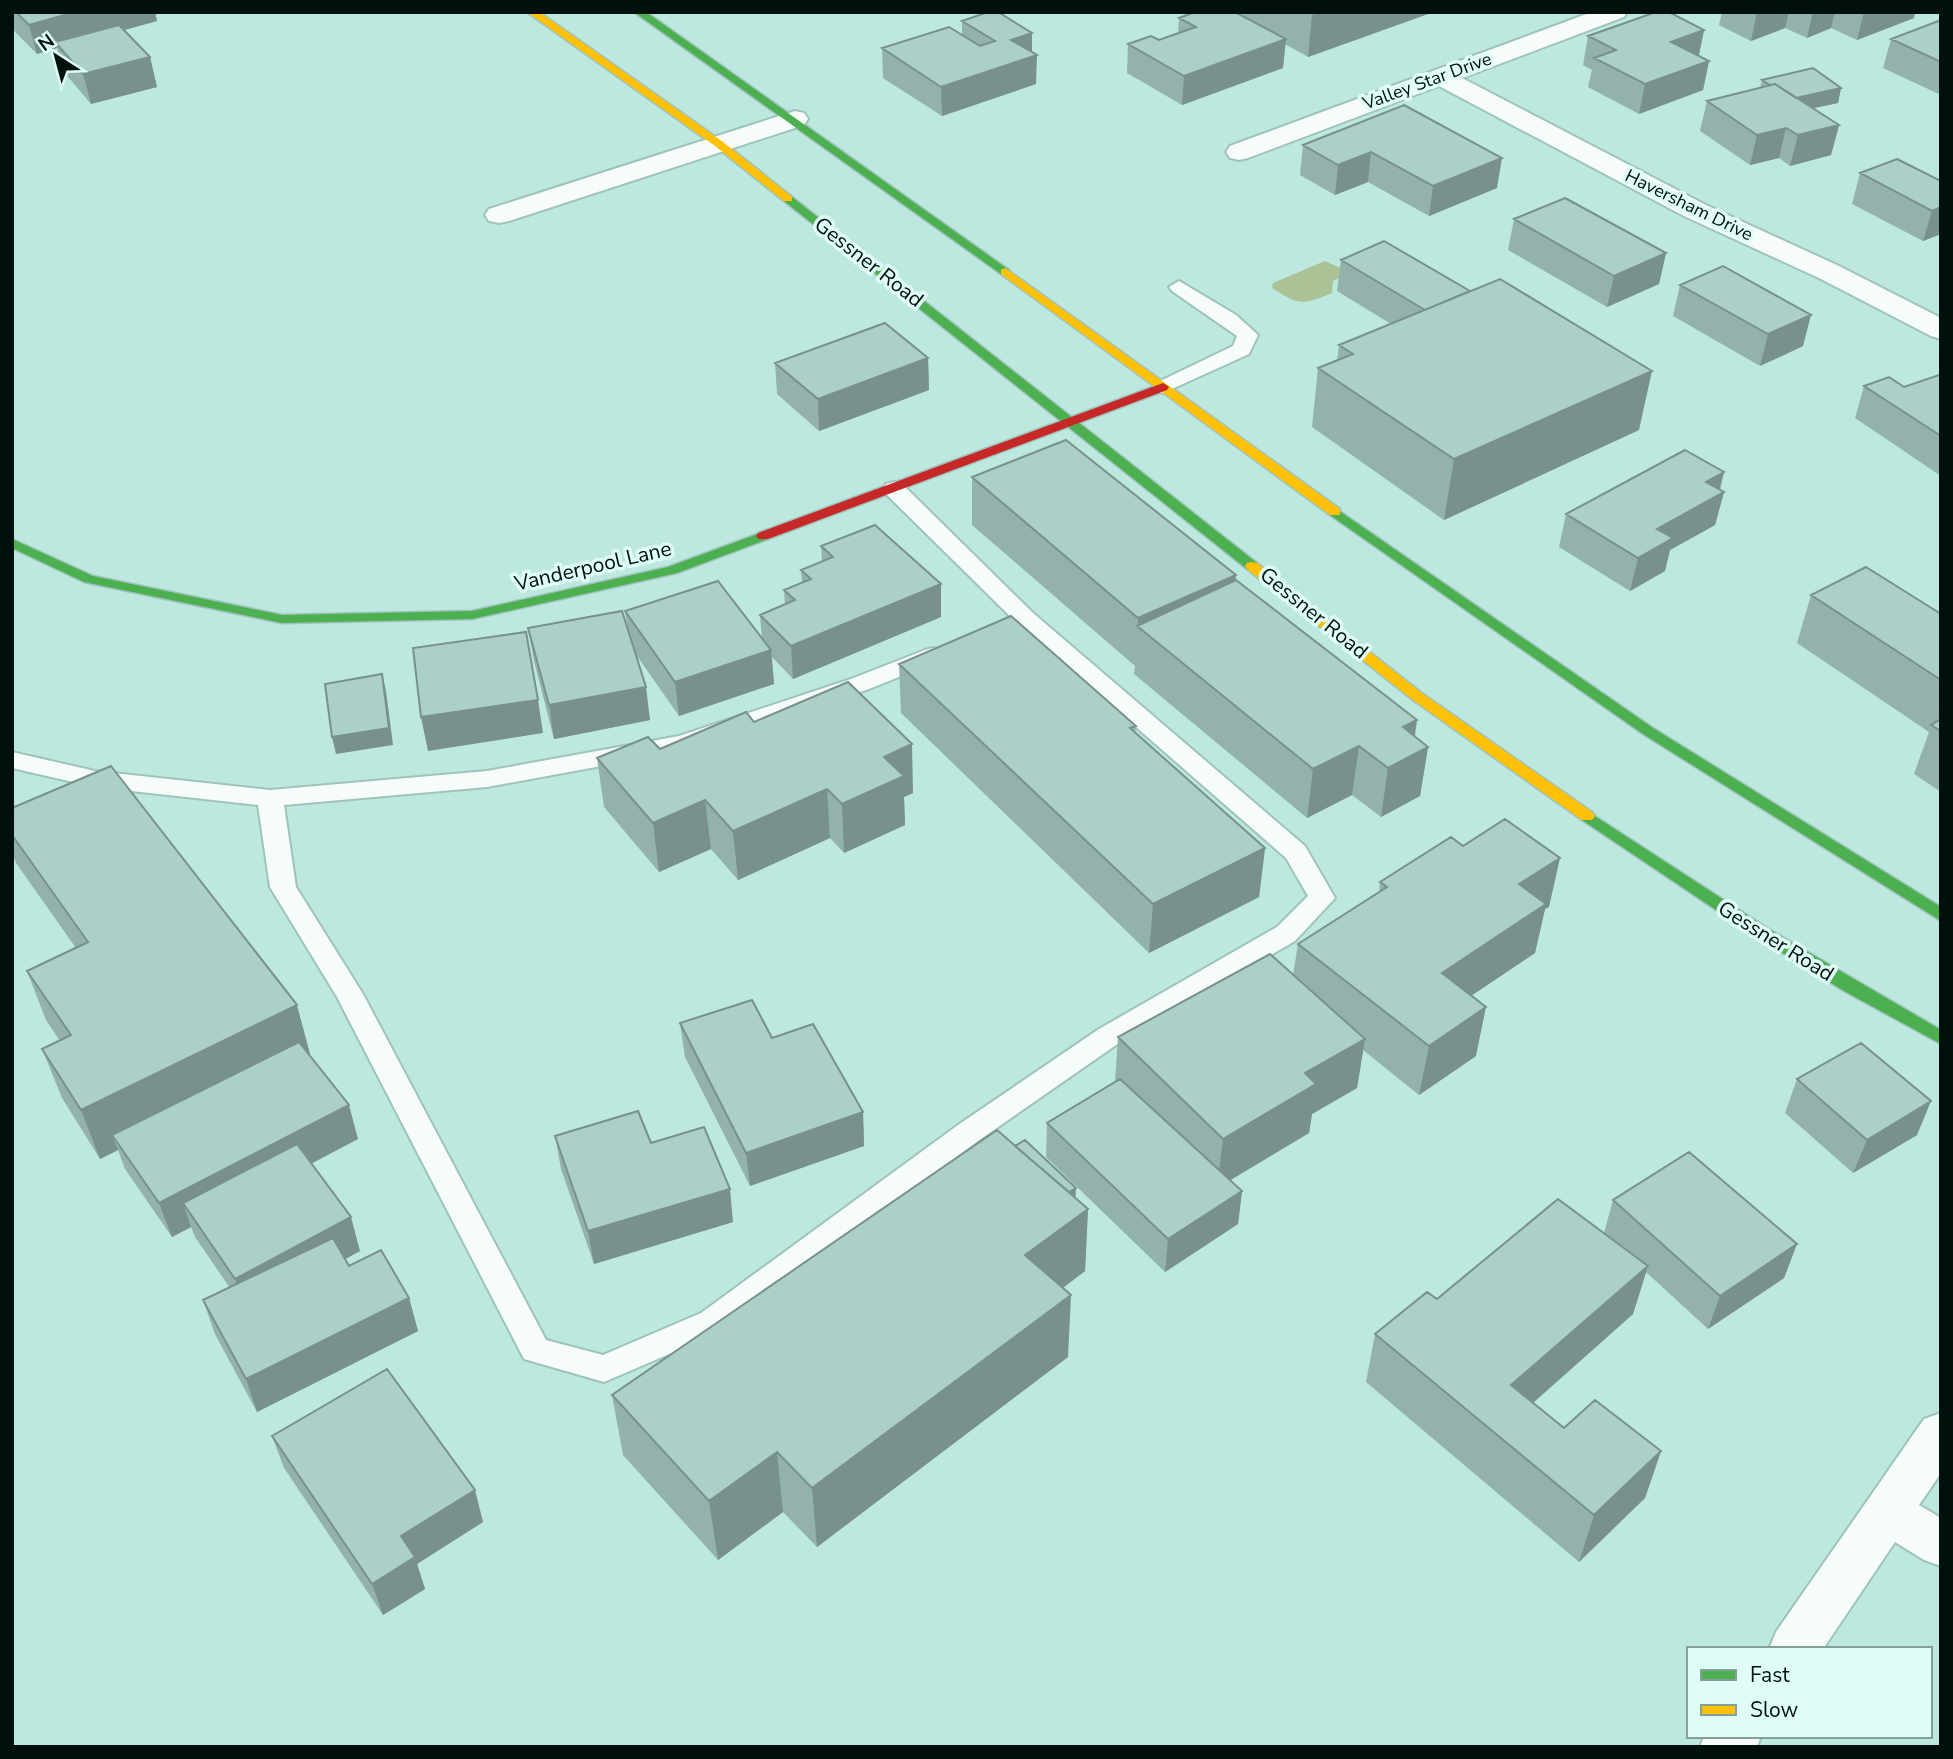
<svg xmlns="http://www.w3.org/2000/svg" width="1953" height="1759" viewBox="0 0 1953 1759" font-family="'Nunito Sans',sans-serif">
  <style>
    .water { fill: #aac296 }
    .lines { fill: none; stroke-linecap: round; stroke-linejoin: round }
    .lane-casing { stroke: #9fc3bb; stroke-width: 4 }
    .street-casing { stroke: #9fc3bb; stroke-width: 4 }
    .fast-casing { stroke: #9fc3bb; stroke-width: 3 }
    .slow-casing { stroke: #9fc3bb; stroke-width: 3 }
    .jam-casing { stroke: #9fc3bb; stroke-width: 3 }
    .lane { fill: #f5fcfa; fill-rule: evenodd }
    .street { fill: #f5fcfa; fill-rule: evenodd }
    .fast { fill: #4caf50; fill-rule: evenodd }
    .slow { fill: #ffc107; fill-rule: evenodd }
    .jam { fill: #c62828; fill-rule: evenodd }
    .wall { fill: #94b2ac }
    .shaded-wall { fill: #78918c }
    .building { fill: #accfc8; stroke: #78918c; stroke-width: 2 }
    .labels { text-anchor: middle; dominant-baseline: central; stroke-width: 7; stroke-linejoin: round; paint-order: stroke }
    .far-street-label { font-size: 18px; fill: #00110d; stroke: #defdf6 }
    .street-label { font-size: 21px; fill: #00110d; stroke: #defdf6 }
  </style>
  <rect width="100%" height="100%" fill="#bce8df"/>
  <path class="water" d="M 1325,261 L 1347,271 L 1347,275 L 1333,281 L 1332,293 C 1302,305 1300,306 1272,288 L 1273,283 Z"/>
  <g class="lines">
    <defs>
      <path id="lane" d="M 1179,281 L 1236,315 L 1258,335 L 1249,354 L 1163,393 L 1156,391 L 1153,387 L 1156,383 L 1233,346 L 1237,336 L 1172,291 L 1169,287 Z
        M 894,482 L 902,484 L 1033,613 L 1305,846 L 1335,898 L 1295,941 L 1119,1043 L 978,1141 L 723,1331 L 604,1382 L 524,1359 L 337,997 L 270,887 L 258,805 L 95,787 L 12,768 L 12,752 L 95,771 L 270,790 L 487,771 L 679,736 L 851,679 L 925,650 L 933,648 L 941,650 L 945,655 L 941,660 L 869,689 L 683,751 L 487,787 L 284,805 L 296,887 L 363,994 L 546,1340 L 603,1355 L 701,1313 L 958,1125 L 1099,1029 L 1277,927 L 1308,896 L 1286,858 L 1017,623 L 886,494 L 883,489 L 886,484 Z"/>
      <path id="street" d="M 1592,12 L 1627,12 L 1624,17 L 1462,78 L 1704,204 L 1839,266 L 1941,318 L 1941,339 L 1931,336 L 1819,278 L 1684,216 L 1439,86 L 1248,158 L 1239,160 L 1230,158 L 1226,152 L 1230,146 Z
        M 795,111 L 804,113 L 808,119 L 804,125 L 509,221 L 499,223 L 489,221 L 485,215 L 489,209 Z
        M 1941,1413 L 1941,1473 L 1919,1505 L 1941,1518 L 1941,1566 L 1924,1560 L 1895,1542 L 1823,1649 L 1769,1649 L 1776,1632 L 1924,1419 Z
        M 1704,1736 L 1761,1736 L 1757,1747 L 1700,1747 Z"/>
      <path id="fast" d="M 634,12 L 646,12 L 1009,270 L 1009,274 L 1001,274 Z
        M 784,197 L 792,197 L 1257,563 L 1259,566 L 1257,569 L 1247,569 L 784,201 Z
        M 1335,508 L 1653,728 L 1941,907 L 1941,921 L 1643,734 L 1330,515 L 1328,512 Z
        M 763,532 L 770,536 L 768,539 L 677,573 L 472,619 L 282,623 L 84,582 L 12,548 L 12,539 L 93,576 L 282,615 L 472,611 L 668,567 Z
        M 1587,811 L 1767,928 L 1941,1030 L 1941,1044 L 1844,991 L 1755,936 L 1582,820 L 1579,816 Z"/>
      <path id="slow" d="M 527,12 L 539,12 L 723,142 L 792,197 L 792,201 L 784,201 L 715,146 Z
        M 1005,268 L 1340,509 L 1340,515 L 1330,515 L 1001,274 L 1001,270 Z
        M 1252,562 L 1257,563 L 1423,694 L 1592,812 L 1595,816 L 1592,820 L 1582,820 L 1413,700 L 1247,569 L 1245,566 L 1247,563 Z"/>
      <path id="jam" d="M 1163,383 L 1169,387 L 1167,390 L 768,539 L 758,539 L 756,536 L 758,533 Z"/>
    </defs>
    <use href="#lane" class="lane-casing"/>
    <use href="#street" class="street-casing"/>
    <use href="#fast" class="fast-casing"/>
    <use href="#slow" class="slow-casing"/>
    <use href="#jam" class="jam-casing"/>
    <use href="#lane" class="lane"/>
    <use href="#street" class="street"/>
    <use href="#fast" class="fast"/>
    <use href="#slow" class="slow"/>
    <use href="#jam" class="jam"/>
  </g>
  <path class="wall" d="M 12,12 L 155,12 L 157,21 L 123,30 L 150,57 L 157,87 L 91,104 L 63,71 L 57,48 L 37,54 L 15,32 L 12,21 Z
    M 1243,12 L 1428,12 L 1428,14 L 1308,57 L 1285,44 L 1283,68 L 1182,105 L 1127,73 L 1128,44 L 1159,40 L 1178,34 L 1179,18 L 1243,17 Z
    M 1722,12 L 1915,12 L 1914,18 L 1857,40 L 1831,28 L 1807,38 L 1785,28 L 1751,41 L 1719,25 Z
    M 1941,20 L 1941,95 L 1883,68 L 1891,39 Z
    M 962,21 L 1032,52 L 1036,84 L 942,116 L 883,78 L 882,48 L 962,34 Z
    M 1704,30 L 1699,55 L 1709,61 L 1703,90 L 1639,114 L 1588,87 L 1592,70 L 1583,65 L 1588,36 Z
    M 1762,80 L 1841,88 L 1838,103 L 1812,108 L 1839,125 L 1831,155 L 1790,166 L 1779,158 L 1750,165 L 1700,131 L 1707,101 L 1760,88 Z
    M 1404,105 L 1497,188 L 1429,216 L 1368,182 L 1335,195 L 1300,175 L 1303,145 Z
    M 1860,173 L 1941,181 L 1941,234 L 1923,241 L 1852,204 Z
    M 1514,219 L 1666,253 L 1659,284 L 1607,307 L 1508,250 Z
    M 1341,260 L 1639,430 L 1444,520 L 1312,427 L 1318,368 L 1337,361 L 1339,345 L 1391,324 L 1337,291 Z
    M 1680,285 L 1803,346 L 1760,366 L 1673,316 Z
    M 928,358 L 929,390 L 819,431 L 777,394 L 775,363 Z
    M 1941,376 L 1941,476 L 1855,418 L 1864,386 L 1904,387 Z
    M 1724,472 L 1720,490 L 1724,492 L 1715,525 L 1670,550 L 1665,571 L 1630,591 L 1559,547 L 1566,514 Z
    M 972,477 L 1236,575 L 1235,581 L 1417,720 L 1415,737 L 1428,747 L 1420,796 L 1381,817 L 1352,795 L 1307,818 L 1134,674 L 1135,666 L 972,525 Z
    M 821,546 L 941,617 L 793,679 L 772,657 L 774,684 L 679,716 L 635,653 L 650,720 L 554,739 L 534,661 L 528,628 L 627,625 L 625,611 L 762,639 L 760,615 L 785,605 L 784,590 L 802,582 L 801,570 L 822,561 Z
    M 1811,595 L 1941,614 L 1941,792 L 1914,774 L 1929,732 L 1797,643 Z
    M 899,664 L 1136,726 L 1135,733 L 1265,848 L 1259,897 L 1149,953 L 901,713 Z
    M 754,722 L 913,793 L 904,797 L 905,825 L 844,853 L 830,838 L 738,880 L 711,849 L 659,872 L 604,807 L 597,758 L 660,749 Z
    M 12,808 L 310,1054 L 309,1055 L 358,1139 L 311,1163 L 360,1251 L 345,1259 L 349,1266 L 409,1298 L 418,1331 L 257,1412 L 215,1334 L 203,1300 L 230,1288 L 195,1237 L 191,1227 L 172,1237 L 125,1169 L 118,1150 L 100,1159 L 62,1098 L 42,1049 L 60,1041 L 46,1020 L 27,971 L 76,948 L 16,863 L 12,852 Z
    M 1380,882 L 1549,907 L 1545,909 L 1535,953 L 1471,996 L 1476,1056 L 1419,1095 L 1363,1050 L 1357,1088 L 1312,1114 L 1309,1133 L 1231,1180 L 1242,1191 L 1238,1224 L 1165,1272 L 1046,1157 L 1047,1123 L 1115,1082 L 1118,1037 L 1293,975 L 1298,944 L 1379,892 Z
    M 680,1023 L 772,1038 L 863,1112 L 864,1146 L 750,1186 L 685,1057 Z
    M 1797,1079 L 1917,1135 L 1853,1173 L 1785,1113 Z
    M 555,1136 L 733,1222 L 594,1264 L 561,1169 Z
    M 1075,1198 L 1088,1209 L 1085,1271 L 1063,1288 L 1068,1357 L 817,1547 L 783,1512 L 718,1560 L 623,1455 L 612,1395 Z
    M 1613,1200 L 1797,1244 L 1784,1278 L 1708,1329 L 1646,1272 L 1633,1314 L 1533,1403 L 1564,1428 L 1661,1451 L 1645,1498 L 1579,1562 L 1366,1382 L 1375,1334 L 1437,1299 L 1604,1233 Z
    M 272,1436 L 483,1522 L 417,1564 L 425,1589 L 383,1615 L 284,1468 Z"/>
  <path class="shaded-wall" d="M 75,12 L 155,12 L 157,21 L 60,48 L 55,42 L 57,48 L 37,54 L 29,25 Z
    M 1319,12 L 1428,12 L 1428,14 L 1308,57 L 1312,15 Z
    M 1757,12 L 1789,12 L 1785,28 L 1751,41 Z
    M 1813,12 L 1835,12 L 1831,28 L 1807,38 Z
    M 1864,12 L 1915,12 L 1914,18 L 1857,40 Z
    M 1704,30 L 1698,59 L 1671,42 Z
    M 1032,33 L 1032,57 L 1037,55 L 1036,84 L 942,116 L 941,87 L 1011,40 Z
    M 1286,39 L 1283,68 L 1182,105 L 1184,76 Z
    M 150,57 L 157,87 L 91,104 L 83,74 Z
    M 1709,61 L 1703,90 L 1639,114 L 1645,84 Z
    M 1841,88 L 1838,103 L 1786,114 L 1790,99 Z
    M 1839,125 L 1831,155 L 1790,166 L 1798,135 Z
    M 1786,128 L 1779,158 L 1750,165 L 1757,135 Z
    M 1371,152 L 1368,182 L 1335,195 L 1338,165 Z
    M 1502,158 L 1497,188 L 1429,216 L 1433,186 Z
    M 1941,207 L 1941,234 L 1923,241 L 1932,211 Z
    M 1666,253 L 1659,284 L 1607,307 L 1614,276 Z
    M 1811,315 L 1803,346 L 1760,366 L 1768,334 Z
    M 928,358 L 929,390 L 819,431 L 818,399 Z
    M 1652,371 L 1639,430 L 1444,520 L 1454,459 Z
    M 1724,472 L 1718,495 L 1724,492 L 1715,525 L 1670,550 L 1665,571 L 1630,591 L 1638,558 L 1657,529 L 1706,482 Z
    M 1236,575 L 1231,623 L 1138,626 L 1138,618 Z
    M 941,584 L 941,617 L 793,679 L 791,646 Z
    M 771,650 L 774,684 L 679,716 L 675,682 Z
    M 382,674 L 386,691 L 393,745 L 336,754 L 332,737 Z
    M 646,687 L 650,720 L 554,739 L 549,705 Z
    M 538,700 L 543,733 L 428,751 L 421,717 Z
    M 1417,720 L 1411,756 L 1428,747 L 1420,796 L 1381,817 L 1388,768 L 1403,727 Z
    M 912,744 L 913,793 L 904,797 L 905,825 L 844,853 L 842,804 L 884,757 Z
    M 1359,746 L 1352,795 L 1307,818 L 1313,769 Z
    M 827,789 L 830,838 L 738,880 L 733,831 Z
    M 705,800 L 711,849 L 659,872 L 653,823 Z
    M 1265,848 L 1259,897 L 1149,953 L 1153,904 Z
    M 1560,858 L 1549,907 L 1545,909 L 1535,953 L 1432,1022 L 1442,973 L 1519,884 Z
    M 297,1005 L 310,1054 L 122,1148 L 112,1135 L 118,1150 L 100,1159 L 81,1110 Z
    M 1486,1007 L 1476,1056 L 1419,1095 L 1429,1046 Z
    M 1365,1039 L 1357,1088 L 1312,1114 L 1309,1133 L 1217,1188 L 1223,1139 L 1305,1073 Z
    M 1931,1101 L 1917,1135 L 1853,1173 L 1867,1140 Z
    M 349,1105 L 358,1139 L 197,1224 L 183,1203 L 191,1227 L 172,1237 L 159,1203 Z
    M 863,1112 L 864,1146 L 750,1186 L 746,1153 Z
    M 1076,1188 L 1075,1205 L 1040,1211 Z
    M 730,1189 L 733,1222 L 594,1264 L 588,1231 Z
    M 1242,1191 L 1238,1224 L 1165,1272 L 1168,1239 Z
    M 1088,1209 L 1085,1271 L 1024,1317 L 1025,1255 Z
    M 351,1217 L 360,1251 L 247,1312 L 235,1279 Z
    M 1797,1244 L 1784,1278 L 1708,1329 L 1720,1296 Z
    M 1648,1266 L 1633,1314 L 1499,1433 L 1511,1385 Z
    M 1071,1295 L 1068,1357 L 817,1547 L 812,1488 Z
    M 409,1298 L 418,1331 L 257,1412 L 246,1379 Z
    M 1661,1451 L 1645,1498 L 1579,1562 L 1594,1515 Z
    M 777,1452 L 783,1512 L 718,1560 L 709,1501 Z
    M 475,1490 L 483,1522 L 417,1564 L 425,1589 L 383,1615 L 372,1584 L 401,1536 Z"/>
  <path class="building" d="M 16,12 L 75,12 L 29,25 Z
    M 988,12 L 998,12 L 1032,33 L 1011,40 L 1037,55 L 941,87 L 882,48 L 949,27 L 980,46 L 995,41 L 962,21 Z
    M 1195,12 L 1235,12 L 1286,39 L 1184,76 L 1128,44 L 1151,36 L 1159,40 L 1196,27 L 1179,18 Z
    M 1656,12 L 1669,12 L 1704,30 L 1671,42 L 1709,61 L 1645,84 L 1594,58 L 1616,50 L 1588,36 Z
    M 1941,20 L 1941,62 L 1891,39 Z
    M 119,25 L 150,57 L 83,74 L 55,42 Z
    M 1813,68 L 1841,88 L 1796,98 L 1775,84 L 1770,85 L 1762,80 Z
    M 1775,84 L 1839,125 L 1798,135 L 1786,128 L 1757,135 L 1707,101 Z
    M 1404,105 L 1502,158 L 1433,186 L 1371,152 L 1338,165 L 1303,145 Z
    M 1897,159 L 1941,181 L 1941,207 L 1932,211 L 1860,173 Z
    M 1565,198 L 1666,253 L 1614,276 L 1514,219 Z
    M 1384,241 L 1470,291 L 1425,310 L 1341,260 Z
    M 1723,266 L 1811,315 L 1768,334 L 1680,285 Z
    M 1500,279 L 1652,371 L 1454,459 L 1318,368 L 1353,354 L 1339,345 Z
    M 885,323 L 928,358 L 818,399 L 775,363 Z
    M 1939,375 L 1941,376 L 1941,436 L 1864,386 L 1889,377 L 1904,387 Z
    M 1066,440 L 1236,575 L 1138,618 L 972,477 Z
    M 1685,450 L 1724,472 L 1706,482 L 1724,492 L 1657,529 L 1673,538 L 1638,558 L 1566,514 Z
    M 875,525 L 941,584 L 791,646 L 760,615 L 795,600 L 784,590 L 811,579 L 801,570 L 833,557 L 821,546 Z
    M 1866,567 L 1941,614 L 1941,680 L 1811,595 Z
    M 1236,580 L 1417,720 L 1403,727 L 1428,747 L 1388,768 L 1359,746 L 1313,769 L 1137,626 Z
    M 718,581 L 771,650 L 675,682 L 625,611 Z
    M 622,611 L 646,687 L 549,705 L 528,628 Z
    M 1011,616 L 1136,726 L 1130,728 L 1265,848 L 1153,904 L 899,664 Z
    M 526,632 L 538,700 L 421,717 L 413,648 Z
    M 382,674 L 389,728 L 332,737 L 325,684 Z
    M 848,682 L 912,744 L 884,757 L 904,776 L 842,804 L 827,789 L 733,831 L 705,800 L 653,823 L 597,758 L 648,737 L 660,749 L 746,712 L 754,722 Z
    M 1941,719 L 1941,731 L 1931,725 Z
    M 111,766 L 297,1005 L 81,1110 L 42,1049 L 71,1035 L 27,971 L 88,942 L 12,835 L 12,808 Z
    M 1505,819 L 1560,858 L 1519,884 L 1546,904 L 1442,973 L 1486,1007 L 1429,1046 L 1298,944 L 1387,887 L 1380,882 L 1451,837 L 1463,846 Z
    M 1270,954 L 1365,1039 L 1305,1073 L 1316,1084 L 1223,1139 L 1118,1037 Z
    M 752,1000 L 772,1038 L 813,1024 L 863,1112 L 746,1153 L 680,1023 Z
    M 299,1042 L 349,1105 L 159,1203 L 112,1135 Z
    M 1861,1043 L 1931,1101 L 1867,1140 L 1797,1079 Z
    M 1120,1079 L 1242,1191 L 1168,1239 L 1047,1123 Z
    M 638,1111 L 651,1143 L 704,1127 L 730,1189 L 588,1231 L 555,1136 Z
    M 997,1130 L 1088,1209 L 1025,1255 L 1071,1295 L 812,1488 L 777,1452 L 709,1501 L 612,1395 Z
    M 1025,1140 L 1076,1188 L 1069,1192 L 1015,1146 Z
    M 297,1144 L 351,1217 L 235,1279 L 183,1203 Z
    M 1689,1152 L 1797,1244 L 1720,1296 L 1613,1200 Z
    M 1558,1199 L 1648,1266 L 1511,1385 L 1564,1428 L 1595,1400 L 1661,1451 L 1594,1515 L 1375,1334 L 1427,1292 L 1437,1299 Z
    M 333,1238 L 349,1266 L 381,1250 L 409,1298 L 246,1379 L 203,1300 Z
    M 387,1369 L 475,1490 L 401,1536 L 415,1557 L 372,1584 L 272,1436 Z"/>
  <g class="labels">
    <g class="far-street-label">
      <text transform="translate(1427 81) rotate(-20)">Valley Star Drive</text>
      <text transform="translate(1689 205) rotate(26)">Haversham Drive</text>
    </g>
    <g class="street-label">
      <text transform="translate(869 262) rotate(38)">Gessner Road</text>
      <text transform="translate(593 566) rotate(-13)">Vanderpool Lane</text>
      <text transform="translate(1314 613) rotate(39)">Gessner Road</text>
      <text transform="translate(1776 941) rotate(32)">Gessner Road</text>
    </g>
  </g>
  <rect width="1953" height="1759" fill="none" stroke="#00110d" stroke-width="28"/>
  <rect x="1687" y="1647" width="245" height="91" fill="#defdf6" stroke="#859f99" stroke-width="2"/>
  <rect x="1701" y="1670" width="35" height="10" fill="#4caf50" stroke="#859f99" stroke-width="2"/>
  <text x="1750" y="1682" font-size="21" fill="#00110d">Fast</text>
  <rect x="1701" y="1705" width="35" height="10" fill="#ffc107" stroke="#859f99" stroke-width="2"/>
  <text x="1750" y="1717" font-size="21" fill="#00110d">Slow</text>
  <g transform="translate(56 56) rotate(324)" stroke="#defdf6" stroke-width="5" paint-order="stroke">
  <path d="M0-5L12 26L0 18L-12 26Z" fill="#00110d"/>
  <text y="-10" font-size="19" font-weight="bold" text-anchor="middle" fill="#00110d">N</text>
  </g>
</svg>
